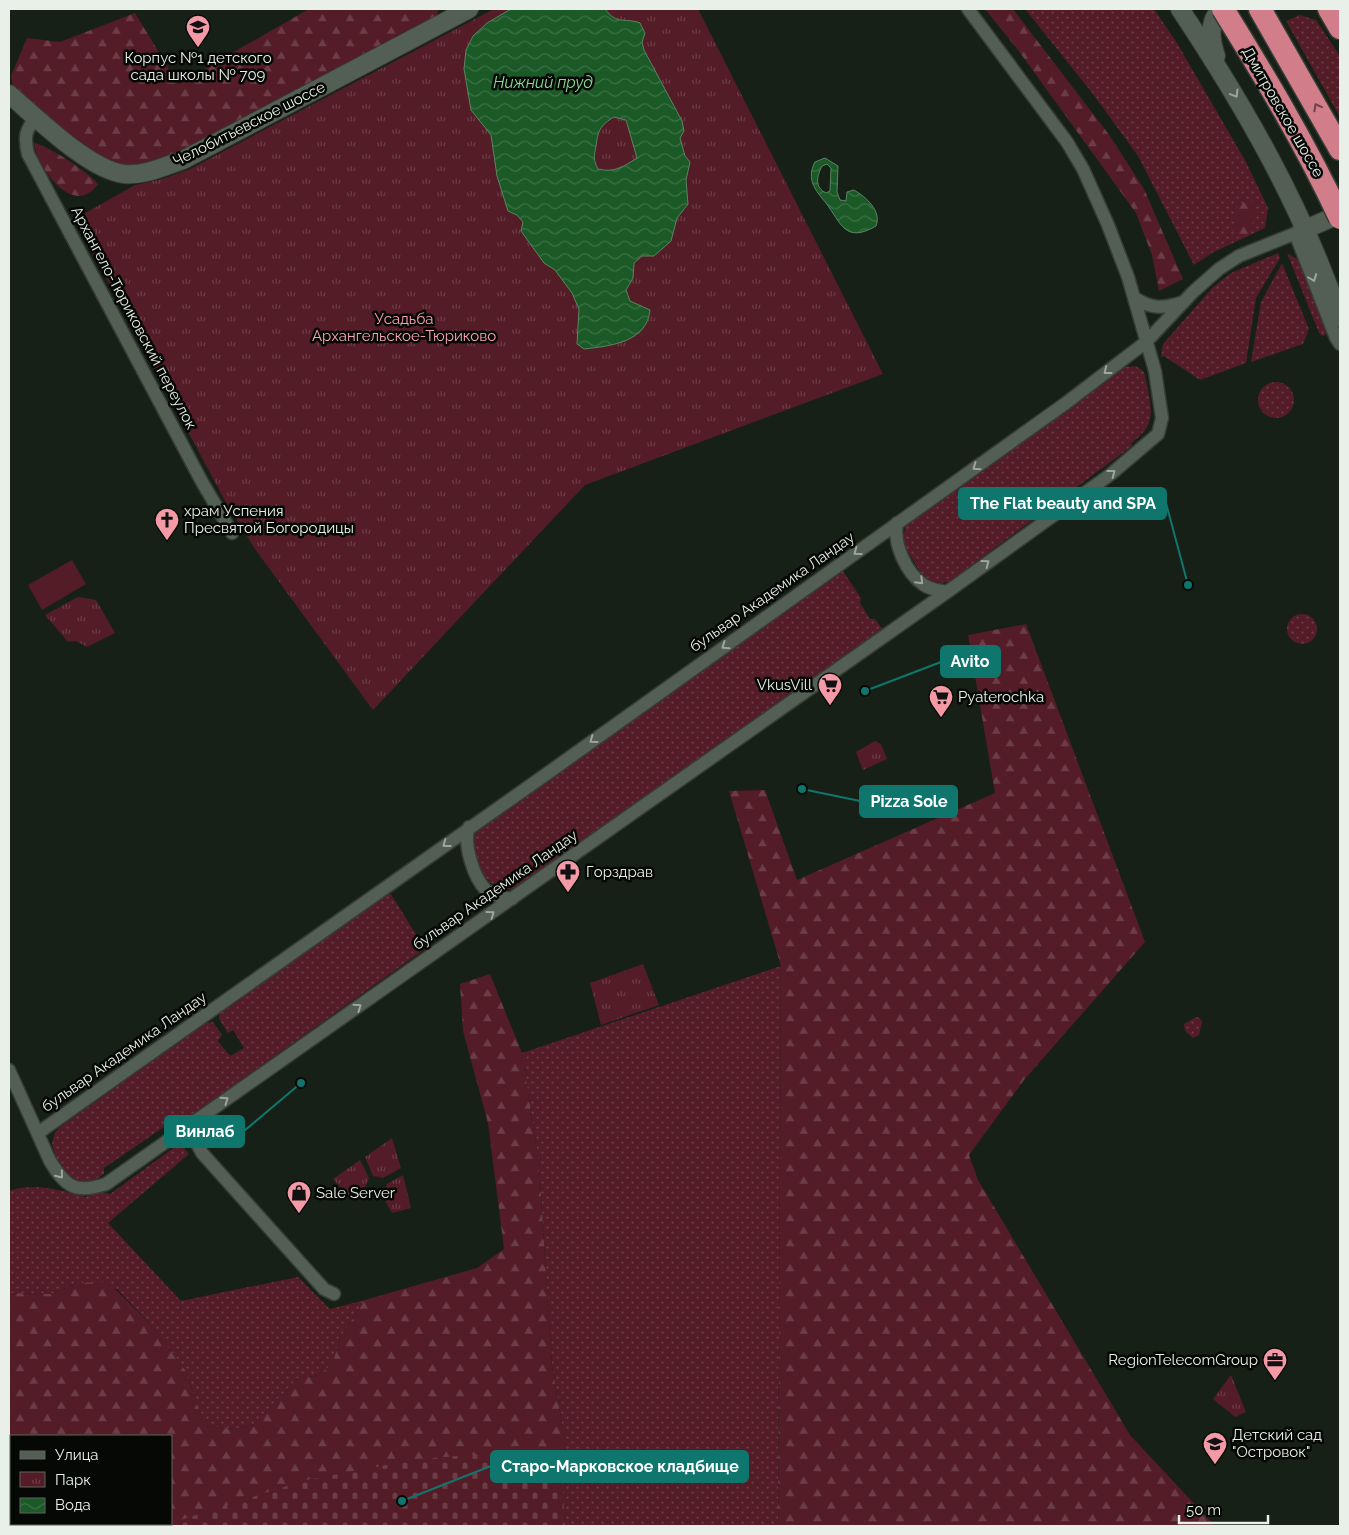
<svg xmlns="http://www.w3.org/2000/svg" width="1349" height="1535" viewBox="0 0 1349 1535" font-family="Raleway,sans-serif">
  <style>
    .grass { fill: url(#grass-dots) }
    .forest { fill: url(#forest-firs); fill-rule: evenodd }
    .cemetery { fill: url(#cemetery-stones) }
    .park { fill: url(#park-tufts) }
    .pitch { fill: #531c27 }
    .water { fill: url(#water-waves); stroke: #598661; fill-rule: evenodd }
    .lines { fill: none; stroke-linecap: round; stroke-linejoin: round }
    .street-casing { stroke: #363c36; stroke-width: 15 }
    .secondary-casing { stroke: #363c36; stroke-width: 20 }
    .highway-casing { stroke: #363c36; stroke-width: 25 }
    .street { stroke: #535e54; stroke-width: 12 }
    .secondary { stroke: #535e54; stroke-width: 18 }
    .highway { stroke: #d17e8a; stroke-width: 22 }
    .highway-bridge-casing { stroke: #363c36; stroke-width: 25; stroke-linecap: butt }
    .highway-bridge { stroke: #d17e8a; stroke-width: 22 }
    .oneway { stroke: #9ea69e }
    .oneway2 { stroke: #6b4348 }
    .labels { text-anchor: middle; dominant-baseline: central; stroke-width: 5; stroke-linejoin: round; paint-order: stroke }
    .poi-label { font-size: 15px; fill: #e9efe9; stroke: #050805; text-anchor: start }
    .street-label { font-size: 15px; fill: #e9efe9; stroke: #050805 }
    .park-label { font-size: 15px; fill: #faa2ae; stroke: #050805 }
    .water-label { font-size: 16px; font-style: italic; fill: #8ade94; stroke: #050805 }
    .leader { fill: none; stroke: #0f766e; stroke-width: 2 }
    .callout-dot { fill: #0f766e; stroke: #050805; stroke-width: 2 }
    .callout { fill: #0f766e; stroke: #0f766e; stroke-width: 2 }
    .callout-label { font-size: 16px; text-anchor: middle; font-weight: bold; fill: #fff }
  </style>
  <defs>
    <pattern id="grass-dots" width="8" height="8" patternUnits="userSpaceOnUse" patternTransform="scale(1.25)"><rect width="8" height="8" fill="#531c27"/><path d="M2 2h.1M6 6h.1" fill="none" stroke="#6c3d46" stroke-width="1.8" stroke-linecap="round"/></pattern>
    <pattern id="forest-firs" width="22" height="20" patternUnits="userSpaceOnUse" patternTransform="scale(1.25)"><rect width="22" height="20" fill="#531c27"/><path d="M5 1l3.5 6h-7zM16 11l3.5 6h-7z" fill="#6c3d46"/></pattern>
    <pattern id="cemetery-stones" width="16" height="16" patternUnits="userSpaceOnUse" patternTransform="scale(1.25)"><rect width="16" height="16" fill="#531c27"/><path d="M2 7V4a2 2 0 0 1 4 0v3zM10 15v-3a2 2 0 0 1 4 0v3z" fill="#6c3d46"/></pattern>
    <pattern id="park-tufts" width="24" height="20" patternUnits="userSpaceOnUse" patternTransform="scale(1.25)"><rect width="24" height="20" fill="#531c27"/><path d="M3 7l-1-3M5 7V3M7 7l1-3M15 17l-1-3M17 17v-4M19 17l1-3" fill="none" stroke="#6c3d46"/></pattern>
    <pattern id="water-waves" width="16" height="10" patternUnits="userSpaceOnUse" patternTransform="scale(1.25)"><rect width="16" height="10" fill="#1b5927"/><path d="M0 5q4-4 8 0t8 0" fill="none" stroke="#3c7146"/></pattern>
  </defs>
  <rect width="100%" height="100%" fill="#172017"/>
  <path class="grass" d="M 1025,9 L 1154,9 L 1177,43 L 1246,162 L 1268,208 L 1265,228 L 1212,253 L 1194,265 L 1138,156 L 1093,94 Z
    M 1300,15 L 1316,20 L 1340,56 L 1340,117 L 1286,21 Z
    M 1278,253 L 1280,258 L 1256,298 L 1246,363 L 1200,380 L 1164,356 L 1161,357 L 1163,344 L 1213,287 L 1231,273 Z
    M 1287,253 L 1299,260 L 1329,333 L 1323,336 L 1319,333 Z
    M 1282,263 L 1309,329 L 1303,344 L 1251,362 L 1261,302 Z
    M 1136,366 L 1143,371 L 1145,375 C 1150,406 1160,423 1131,443 L 1132,446 L 949,582 L 933,583 L 921,573 L 902,542 L 906,524 L 1067,411 L 1124,367 Z
    M1258 400a18 18 0 1 1 36 0a18 18 0 1 1-36 0Z
    M 843,571 L 861,598 L 860,603 L 870,619 L 875,619 L 883,630 L 514,888 C 485,896 465,849 478,828 Z
    M1287 629a15 15 0 1 1 30 0a15 15 0 1 1-30 0Z
    M 389,891 L 425,949 L 175,1127 L 164,1127 L 104,1168 L 104,1174 L 88,1184 L 72,1181 L 58,1164 L 52,1144 L 55,1132 L 60,1127 L 206,1023 L 213,1022 L 222,1035 L 218,1041 L 230,1056 L 244,1048 L 233,1030 L 228,1033 L 219,1019 L 219,1014 Z
    M 781,966 L 778,1526 L 565,1526 L 561,1467 L 568,1459 L 552,1366 L 539,1164 L 522,1053 Z
    M 1196,1017 L 1200,1018 L 1202,1022 L 1199,1035 L 1193,1038 L 1185,1031 L 1184,1024 Z
    M 176,1146 L 184,1148 L 189,1154 L 108,1223 L 181,1301 L 298,1277 L 330,1309 L 365,1300 L 340,1338 L 334,1359 L 327,1369 L 315,1376 L 298,1378 L 253,1425 L 234,1429 L 205,1426 L 185,1370 L 150,1324 L 117,1289 L 77,1283 L 52,1294 L 9,1293 L 9,1191 C 33,1182 62,1190 86,1197 L 98,1191 L 110,1194 Z"/>
  <path class="forest" d="M 309,9 L 439,9 L 435,20 L 178,155 C 158,161 134,171 113,165 C 82,156 38,109 13,86 L 11,76 L 27,38 L 60,42 L 135,13 L 178,84 Z
    M 985,9 L 1013,9 L 1110,136 L 1144,189 L 1183,279 L 1159,291 L 1152,255 L 1136,213 L 1018,50 Z
    M 34,143 C 46,144 91,174 98,184 C 74,219 37,168 34,143 Z
    M 1245,202 L 1254,202 L 1257,211 L 1253,219 L 1252,230 L 1244,237 L 1238,236 L 1235,224 L 1237,207 Z
    M 1026,624 L 1145,942 L 1024,1080 L 969,1155 L 978,1180 L 1130,1435 L 1215,1526 L 778,1526 L 781,966 L 729,791 L 765,790 L 797,880 L 995,793 L 968,635 Z
    M 490,974 L 522,1053 L 539,1164 L 552,1366 L 568,1459 L 561,1467 L 565,1526 L 9,1526 L 9,1293 L 52,1294 L 77,1283 L 108,1282 L 150,1324 L 185,1370 L 205,1426 L 234,1429 L 253,1425 L 298,1378 L 315,1376 L 327,1369 L 334,1359 L 340,1338 L 365,1300 L 477,1268 L 504,1249 L 488,1123 L 463,1031 L 460,984 ZM 11,1436 L 171,1436 L 171,1524 L 11,1524 Z"/>
  <path class="cemetery" d="M 510,1452 L 561,1467 L 565,1526 L 175,1526 L 174,1522 L 306,1480 L 419,1459 Z"/>
  <path class="park" d="M 494,9 L 698,9 L 883,374 L 585,485 L 373,710 L 255,549 L 225,501 L 75,219 L 135,185 L 162,179 L 190,169 Z
    M 78,597 L 96,600 L 115,633 L 87,647 L 76,641 L 68,642 L 45,615 Z
    M 875,741 L 881,744 L 887,759 L 863,770 L 856,752 Z
    M 643,964 L 659,1005 L 601,1025 L 590,983 Z
    M 392,1138 L 401,1168 L 383,1178 L 373,1176 L 365,1157 Z
    M 360,1160 L 369,1178 L 365,1187 L 348,1196 L 333,1179 Z
    M 403,1175 L 411,1208 L 392,1213 L 382,1195 L 387,1184 Z
    M 1231,1375 L 1246,1412 L 1235,1417 L 1213,1399 Z"/>
  <path class="pitch" d="M 72,560 L 86,584 L 42,610 L 28,585 Z"/>
  <path class="water" d="M 511,9 L 605,9 C 618,26 624,17 640,23 L 645,33 L 642,42 L 644,50 L 682,121 L 684,131 L 680,138 L 685,156 L 690,162 L 686,180 L 688,204 L 677,218 L 671,241 L 654,256 L 642,256 L 634,263 L 633,278 L 626,290 L 630,301 L 650,310 C 647,342 611,346 584,349 L 577,344 L 579,309 L 572,293 L 555,270 L 544,263 L 521,231 L 523,222 L 517,215 L 508,211 L 497,176 L 491,135 L 471,110 L 464,69 L 466,50 L 473,36 L 487,23 ZM 614,117 L 626,120 L 637,158 C 623,167 614,173 598,169 C 593,159 594,157 596,146 C 598,131 600,125 614,117 Z
    M 825,158 L 838,166 L 837,192 L 840,200 L 846,201 L 847,192 L 854,190 C 866,197 882,211 876,226 C 845,244 841,223 826,203 C 815,190 806,179 815,162 ZM 827,164 L 831,168 L 830,191 L 826,193 C 814,187 817,176 822,166 Z"/>
  <g class="lines">
    <defs>
      <path id="street" d="M 37,117 C 25,129 24,138 28,154 L 202,482 L 232,533
        M 1295,233 L 1336,338 L 1340,344
        M 1135,298 C 1152,310 1164,308 1184,302
        M 897,523 C 893,544 906,573 924,585 C 931,590 939,590 947,592
        M 469,827 C 463,843 473,877 486,890 C 493,896 503,897 512,899
        M 9,1070 L 50,1161 C 66,1187 75,1194 106,1184 L 947,592 L 1111,474 L 1158,434 L 1162,418 L 1155,371 L 1128,277 L 1108,225 L 1083,169 L 1067,142 L 968,9
        M 188,1127 L 202,1153 L 324,1289 L 334,1294
        M 38,1133 L 555,768 L 1066,403 L 1146,342 L 1193,292 L 1219,269 L 1239,256 L 1306,229"/>
      <path id="secondary" d="M 1180,9 C 1245,107 1302,206 1340,318
        M 1216,56 C 1211,41 1207,19 1223,9
        M 9,94 C 36,117 89,170 124,174 C 144,176 165,166 183,160 L 469,9
        M 1306,229 L 1340,214"/>
      <path id="highway" d="M 1260,9 L 1340,149
        M 1329,9 L 1340,28"/>
    </defs>
    <use href="#street" class="street-casing"/>
    <use href="#secondary" class="secondary-casing"/>
    <use href="#highway" class="highway-casing"/>
    <use href="#street" class="street"/>
    <use href="#secondary" class="secondary"/>
    <use href="#highway" class="highway"/>
    <defs>
      <path id="highway-bridge" d="M 1223,9 C 1265,77 1306,145 1340,218"/>
    </defs>
    <use href="#highway-bridge" class="highway-bridge-casing"/>
    <use href="#highway-bridge" class="highway-bridge"/>
  </g>
  <defs><path id="oneway-chevron" d="M-2-3.5L2.5 0L-2 3.5" fill="none" stroke-width="1.6" stroke-linecap="round" stroke-linejoin="round" transform="scale(1.25)"/></defs>
  <g class="oneway">
    <use href="#oneway-chevron" transform="translate(1235 94) rotate(59)"/>
    <use href="#oneway-chevron" transform="translate(1313 278) rotate(69)"/>
    <use href="#oneway-chevron" transform="translate(1107 371) rotate(142)"/>
    <use href="#oneway-chevron" transform="translate(976 467) rotate(145)"/>
    <use href="#oneway-chevron" transform="translate(1112 473) rotate(-37)"/>
    <use href="#oneway-chevron" transform="translate(857 552) rotate(144)"/>
    <use href="#oneway-chevron" transform="translate(986 563) rotate(-36)"/>
    <use href="#oneway-chevron" transform="translate(920 581) rotate(45)"/>
    <use href="#oneway-chevron" transform="translate(725 646) rotate(145)"/>
    <use href="#oneway-chevron" transform="translate(593 740) rotate(144)"/>
    <use href="#oneway-chevron" transform="translate(446 844) rotate(143)"/>
    <use href="#oneway-chevron" transform="translate(491 914) rotate(-36)"/>
    <use href="#oneway-chevron" transform="translate(358 1007) rotate(-35)"/>
    <use href="#oneway-chevron" transform="translate(225 1100) rotate(-35)"/>
    <use href="#oneway-chevron" transform="translate(60 1175) rotate(51)"/>
  </g>
  <use class="oneway2" href="#oneway-chevron" transform="translate(1317 107) rotate(-119)"/>
  <defs>
    <symbol id="school-pin" viewBox="-11 -11 22 30"><path d="M0 17L-7.5 6A9.5 9.5 0 1 1 7.5 6Z" fill="#f49aa6" stroke="#050805"/><path d="M0-5L7-2L0 1L-7-2ZM-4 1L0 2.5L4 1V4Q0 6-4 4Z" fill="#111"/></symbol>
    <symbol id="church-pin" viewBox="-11 -11 22 30"><path d="M0 17L-7.5 6A9.5 9.5 0 1 1 7.5 6Z" fill="#f49aa6" stroke="#050805"/><path d="M-1.2-6h2.4v3.5h3.3v2.4h-3.3V6h-2.4V-.1h-3.3v-2.4h3.3Z" fill="#111"/></symbol>
    <symbol id="supermarket-pin" viewBox="-11 -11 22 30"><path d="M0 17L-7.5 6A9.5 9.5 0 1 1 7.5 6Z" fill="#f49aa6" stroke="#050805"/><path d="M-6-5.5h2.5l.6 2H6L4.5 2H-2.5L-4.4-4H-6ZM-1.5 3.2a1.3 1.3 0 1 0 .1 0ZM3 3.2a1.3 1.3 0 1 0 .1 0Z" fill="#111"/></symbol>
    <symbol id="pharmacy-pin" viewBox="-11 -11 22 30"><path d="M0 17L-7.5 6A9.5 9.5 0 1 1 7.5 6Z" fill="#f49aa6" stroke="#050805"/><path d="M-2-6h4v4h4v4h-4v4h-4v-4h-4v-4h4Z" fill="#111"/></symbol>
    <symbol id="shop-pin" viewBox="-11 -11 22 30"><path d="M0 17L-7.5 6A9.5 9.5 0 1 1 7.5 6Z" fill="#f49aa6" stroke="#050805"/><path d="M-5-2.5h2.3a2.7 3.5 0 0 1 5.4 0H5L5.5 6h-11ZM-1.5-2.5h3a1.5 2.3 0 0 0-3 0Z" fill="#111"/></symbol>
    <symbol id="office-pin" viewBox="-11 -11 22 30"><path d="M0 17L-7.5 6A9.5 9.5 0 1 1 7.5 6Z" fill="#f49aa6" stroke="#050805"/><path d="M-6-3h4V-5.5h4V-3h4V5H-6ZM-1-4.5V-3h2v-1.5ZM-6 0V1H6V0Z" fill="#111"/></symbol>
  </defs>
  <g fill-rule="evenodd">
    <use href="#school-pin" x="184" y="13" width="28" height="38"/>
    <use href="#church-pin" x="153" y="506" width="28" height="38"/>
    <use href="#supermarket-pin" x="816" y="671" width="28" height="38"/>
    <use href="#supermarket-pin" x="927" y="683" width="28" height="38"/>
    <use href="#pharmacy-pin" x="554" y="858" width="28" height="38"/>
    <use href="#shop-pin" x="285" y="1179" width="28" height="38"/>
    <use href="#office-pin" x="1261" y="1346" width="28" height="38"/>
    <use href="#school-pin" x="1201" y="1430" width="28" height="38"/>
  </g>
  <g class="labels">
    <g class="poi-label">
      <text x="198" y="58" text-anchor="middle">Корпус №1 детского<tspan x="198" dy="17">сада школы № 709</tspan></text>
      <text x="184" y="511">храм Успения<tspan x="184" dy="17">Пресвятой Богородицы</tspan></text>
      <text x="812" y="685" text-anchor="end">VkusVill</text>
      <text x="958" y="697">Pyaterochka</text>
      <text x="586" y="872">Горздрав</text>
      <text x="316" y="1193">Sale Server</text>
      <text x="1258" y="1360" text-anchor="end">RegionTelecomGroup</text>
      <text x="1232" y="1435">Детский сад<tspan x="1232" dy="17">"Островок"</tspan></text>
    </g>
    <g class="street-label">
      <text transform="translate(1283 112) rotate(60)">Дмитровское шоссе</text>
      <text transform="translate(249 124) rotate(-27)">Челобитьевское шоссе</text>
      <text transform="translate(134 318) rotate(62)">Архангело-Тюриковский переулок</text>
      <text transform="translate(772 592) rotate(-35)">бульвар Академика Ландау</text>
      <text transform="translate(495 890) rotate(-35)">бульвар Академика Ландау</text>
      <text transform="translate(124 1052) rotate(-35)">бульвар Академика Ландау</text>
    </g>
    <g class="park-label">
      <text x="404" y="319">Усадьба<tspan x="404" dy="17">Архангельское-Тюриково</tspan></text>
    </g>
    <g class="water-label">
      <text x="543" y="82">Нижний пруд</text>
    </g>
  </g>
  <path class="leader" d="M1188 585L1166 503M865 691L941 662M802 789L860 801M301 1083L244 1131M402 1501L491 1466"/>
  <g class="callout-dot">
    <circle cx="1188" cy="585" r="5"/>
    <circle cx="865" cy="691" r="5"/>
    <circle cx="802" cy="789" r="5"/>
    <circle cx="301" cy="1083" r="5"/>
    <circle cx="402" cy="1501" r="5"/>
  </g>
  <g class="callout">
    <rect x="959" y="488" width="207" height="31" rx="5"/>
    <rect x="941" y="646" width="59" height="31" rx="5"/>
    <rect x="860" y="786" width="97" height="31" rx="5"/>
    <rect x="165" y="1116" width="79" height="31" rx="5"/>
    <rect x="491" y="1451" width="257" height="31" rx="5"/>
  </g>
  <g class="callout-label">
    <text x="1063" y="509">The Flat beauty and SPA</text>
    <text x="970" y="667">Avito</text>
    <text x="909" y="807">Pizza Sole</text>
    <text x="205" y="1137">Винлаб</text>
    <text x="620" y="1472">Старо-Марковское кладбище</text>
  </g>
  <rect width="1349" height="1535" fill="none" stroke="#e9efe9" stroke-width="20"/>
  <rect x="10" y="1435" width="162" height="90" fill="#050805" stroke="#606460"/>
  <rect x="20" y="1451" width="25" height="8" fill="#535e54" stroke="#606460"/>
  <text x="55" y="1460" font-size="15" fill="#e9efe9">Улица</text>
  <rect x="20" y="1472" width="25" height="15" fill="url(#park-tufts)" stroke="#606460"/>
  <text x="55" y="1485" font-size="15" fill="#e9efe9">Парк</text>
  <rect x="20" y="1498" width="25" height="15" fill="url(#water-waves)" stroke="#606460"/>
  <text x="55" y="1510" font-size="15" fill="#e9efe9">Вода</text>
  <path d="M1179 1515v8h89v-8" fill="none" stroke="#e9efe9" stroke-width="2.5"/>
  <text x="1186" y="1515" font-size="15" fill="#e9efe9" stroke="#050805" stroke-width="4" paint-order="stroke">50 m</text>
</svg>
